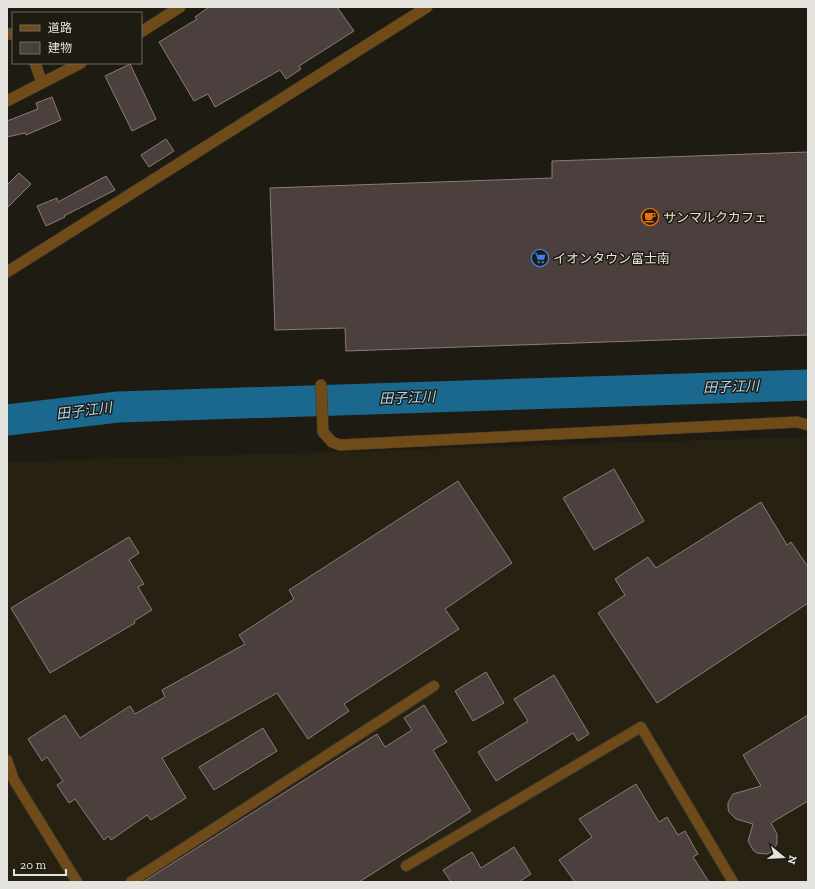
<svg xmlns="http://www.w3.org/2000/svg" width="815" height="889" viewBox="0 0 815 889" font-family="'Zilla Slab','Noto Sans JP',serif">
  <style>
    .built { fill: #272112 }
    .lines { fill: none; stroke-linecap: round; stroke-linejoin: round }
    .river { stroke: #1b688f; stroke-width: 31 }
    .building { fill: #4c403e; stroke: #897c79 }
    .service-casing { stroke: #3a372e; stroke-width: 12 }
    .minor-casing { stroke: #3a372e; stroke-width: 12 }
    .tertiary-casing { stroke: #3a372e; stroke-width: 12 }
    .service { stroke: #6e4b19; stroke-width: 10 }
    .minor { stroke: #6e4b19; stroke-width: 11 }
    .tertiary { stroke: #6e4b19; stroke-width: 11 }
    .labels { text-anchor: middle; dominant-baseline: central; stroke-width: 3; stroke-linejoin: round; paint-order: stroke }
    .poi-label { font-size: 13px; fill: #e5e3dd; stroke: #1e1b12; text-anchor: start }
    .water-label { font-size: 14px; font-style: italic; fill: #aad6f1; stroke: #1e1b12 }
  </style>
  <rect width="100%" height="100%" fill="#1e1b12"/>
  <path class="built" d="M 808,437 L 808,882 L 7,882 L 7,462 Z"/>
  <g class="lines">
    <path class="river" d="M 7,420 L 118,407 L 808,385"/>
  </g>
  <path class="building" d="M 209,7 L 337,7 L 354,31 L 299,66 L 301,69 L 286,79 L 280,70 L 215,107 L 208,94 L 194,101 L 159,42 L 197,19 L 195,17 Z
    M 130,64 L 156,119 L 132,131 L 105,76 Z
    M 52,97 L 61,120 L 26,135 L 25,133 L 7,137 L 7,121 L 38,109 L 36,103 Z
    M 166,139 L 174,151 L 149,167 L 141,155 Z
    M 808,152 L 808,335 L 346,351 L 345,328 L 275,330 L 270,188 L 552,178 L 552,161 Z
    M 19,173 L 31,184 L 7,208 L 7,185 Z
    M 106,176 L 115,190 L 64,216 L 65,217 L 46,226 L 37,206 L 57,198 L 58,202 Z
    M 614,469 L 644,521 L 594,550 L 563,498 Z
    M 458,481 L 512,563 L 445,609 L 459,629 L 344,704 L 349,711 L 308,739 L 277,693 L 162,758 L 186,798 L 151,820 L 147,815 L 111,840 L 109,836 L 104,840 L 75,799 L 69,803 L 57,785 L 63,781 L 47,757 L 42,761 L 28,739 L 65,715 L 80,738 L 130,706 L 135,714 L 165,697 L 162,690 L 245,644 L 239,635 L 294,599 L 289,590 Z
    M 761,502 L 787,545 L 791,542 L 808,567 L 808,603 L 657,703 L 598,613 L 625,595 L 615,579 L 648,557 L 656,568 Z
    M 129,537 L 139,553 L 129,560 L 144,584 L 138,587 L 152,610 L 134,621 L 135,623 L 50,673 L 11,608 Z
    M 486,672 L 504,703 L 473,721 L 455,691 Z
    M 554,675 L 589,734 L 578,741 L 573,733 L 496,781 L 478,752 L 528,721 L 514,699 Z
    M 424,705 L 447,742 L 433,750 L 471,811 L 359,882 L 143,882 L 377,734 L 385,747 L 412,730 L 404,718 Z
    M 808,715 L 808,801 L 771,823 L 777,834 L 777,844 L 771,852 L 767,854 L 757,853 L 753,850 L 748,841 L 753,824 L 736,819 L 729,812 L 728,808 L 728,803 L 733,794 L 761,786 L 743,755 Z
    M 263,728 L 277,751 L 214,790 L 199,767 Z
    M 636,784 L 659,822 L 667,817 L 678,835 L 685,831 L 698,854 L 693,857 L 709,882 L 575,882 L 559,860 L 592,837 L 579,819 Z
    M 514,847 L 531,874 L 519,882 L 451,882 L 443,870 L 472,852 L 481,868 Z"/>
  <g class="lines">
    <defs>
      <path id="service" d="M 7,760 L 14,780 L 77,882
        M 406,866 L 641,727 L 733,882
        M 131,882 L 434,686"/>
      <path id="minor" d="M 7,34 L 13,34
        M 35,63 L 42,83
        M 7,272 L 427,7"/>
      <path id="tertiary" d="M 141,32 L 180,7
        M 7,101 L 81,63
        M 321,385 L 323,432 L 332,442 L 340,445 L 797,422 L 808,425"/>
    </defs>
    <use href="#service" class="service-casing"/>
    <use href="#minor" class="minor-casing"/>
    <use href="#tertiary" class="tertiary-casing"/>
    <use href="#service" class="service"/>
    <use href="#minor" class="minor"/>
    <use href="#tertiary" class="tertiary"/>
  </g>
  <defs>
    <symbol id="cafe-ring" viewBox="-11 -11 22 22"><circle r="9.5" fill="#1e1b12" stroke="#e8710a" stroke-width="1.5"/><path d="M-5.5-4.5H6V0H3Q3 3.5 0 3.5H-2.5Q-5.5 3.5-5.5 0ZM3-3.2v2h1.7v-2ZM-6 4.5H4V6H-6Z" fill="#e8710a"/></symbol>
    <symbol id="supermarket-ring" viewBox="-11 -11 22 22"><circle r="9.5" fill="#1e1b12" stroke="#3f7fe0" stroke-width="1.5"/><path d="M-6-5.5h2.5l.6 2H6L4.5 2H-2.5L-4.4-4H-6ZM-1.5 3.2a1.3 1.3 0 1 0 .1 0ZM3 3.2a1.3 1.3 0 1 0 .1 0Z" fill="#3f7fe0"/></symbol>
  </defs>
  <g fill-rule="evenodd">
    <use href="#cafe-ring" x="640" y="207" width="20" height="20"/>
    <use href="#supermarket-ring" x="530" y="248" width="20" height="20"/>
  </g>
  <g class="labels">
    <g class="poi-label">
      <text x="663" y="217">サンマルクカフェ</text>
      <text x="553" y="258">イオンタウン富士南</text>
    </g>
    <g class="water-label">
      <text transform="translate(731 387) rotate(-2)">田子江川</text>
      <text transform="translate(407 398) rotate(-2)">田子江川</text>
      <text transform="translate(84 411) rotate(-7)">田子江川</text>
    </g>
  </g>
  <rect width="815" height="889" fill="none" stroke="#e5e3dd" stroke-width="16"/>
  <rect x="12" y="12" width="130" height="52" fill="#1e1b12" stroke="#6e6b63"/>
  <rect x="20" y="25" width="20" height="6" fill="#6e4b19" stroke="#6e6b63"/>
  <text x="48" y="32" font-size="12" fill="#e5e3dd">道路</text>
  <rect x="20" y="42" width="20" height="12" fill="#4c403e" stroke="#6e6b63"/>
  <text x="48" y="52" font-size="12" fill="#e5e3dd">建物</text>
  <g transform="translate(783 857) rotate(108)" stroke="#1e1b12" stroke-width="3" paint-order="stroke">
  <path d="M0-3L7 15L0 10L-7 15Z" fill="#e5e3dd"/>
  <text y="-6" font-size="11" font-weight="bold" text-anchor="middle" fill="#e5e3dd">N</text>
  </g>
  <path d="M14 869v6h52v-6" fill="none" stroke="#e5e3dd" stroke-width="2"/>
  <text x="20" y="869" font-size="12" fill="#e5e3dd" stroke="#1e1b12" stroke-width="3" paint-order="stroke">20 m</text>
</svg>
